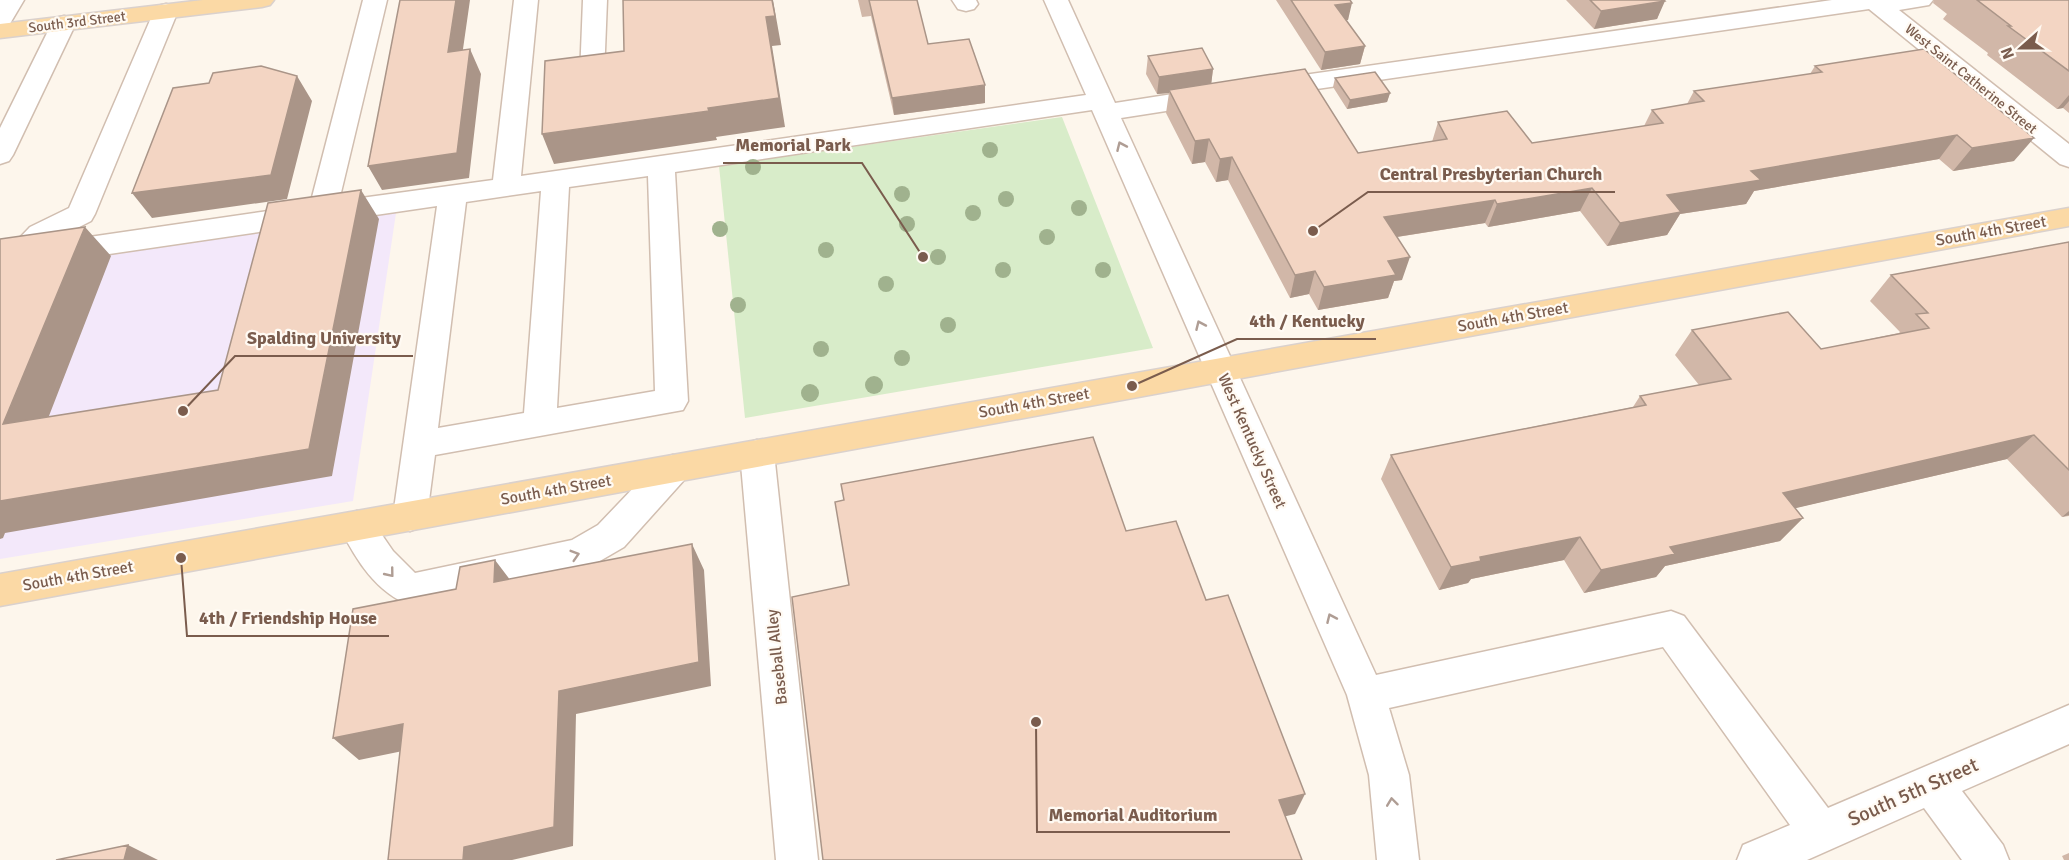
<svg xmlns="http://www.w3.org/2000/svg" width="2069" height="860" viewBox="0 0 2069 860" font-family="Signika,sans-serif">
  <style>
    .education { fill: #f3e8fa }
    .green { fill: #d8ecc9 }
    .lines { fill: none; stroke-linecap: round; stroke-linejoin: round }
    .minor-casing { stroke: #d1beb0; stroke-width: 3 }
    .major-casing { stroke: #dad1cd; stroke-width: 3 }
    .minor { fill: #fff; fill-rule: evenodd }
    .major { fill: #fbd9a5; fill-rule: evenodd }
    .tree { fill: #a0b28e }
    .wall { fill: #d1b7a8 }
    .shaded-wall { fill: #aa9588 }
    .building { fill: #f3d5c3; stroke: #aa9588; stroke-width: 1.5 }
    .oneway { stroke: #af9d94 }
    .labels { text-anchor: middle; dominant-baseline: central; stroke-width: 4.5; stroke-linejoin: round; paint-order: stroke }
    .far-street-label { font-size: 14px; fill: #7a5c4d; stroke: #fffaf3 }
    .street-label { font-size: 16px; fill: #7a5c4d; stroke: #fffaf3 }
    .near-street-label { font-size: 20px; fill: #7a5c4d; stroke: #fffaf3 }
    .leader { fill: none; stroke: #7a5c4d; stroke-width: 2 }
    .callout-dot { fill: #7a5c4d; stroke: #fffaf3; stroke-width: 2 }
    .callout-label { font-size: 18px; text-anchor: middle; font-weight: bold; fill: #7a5c4d; stroke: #fffaf3; stroke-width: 4.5; stroke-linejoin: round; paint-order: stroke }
  </style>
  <rect width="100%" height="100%" fill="#fdf6ec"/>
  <path class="education" d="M 396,213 L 353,501 L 0,559 L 0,322 L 26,262 Z"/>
  <path class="green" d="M 1062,117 L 1153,348 L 745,418 L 719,166 Z"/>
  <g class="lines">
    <defs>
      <path id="minor" d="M 0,0 L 24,0 L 8,27 L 0,29 Z
        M 363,0 L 387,0 L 339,201 L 493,180 L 514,0 L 538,0 L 521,176 L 1086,95 L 1044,0 L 1068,0 L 1115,103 L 1211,88 L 1220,91 L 1224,96 L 1220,101 L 1211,104 L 1121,118 L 1376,675 L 1671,611 L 1684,616 L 1828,808 L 2069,705 L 2069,744 L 1962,791 L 2003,845 L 2009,860 L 1962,860 L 1924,808 L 1807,860 L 1737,860 L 1743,845 L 1790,825 L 1663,647 L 1389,708 L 1409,775 L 1419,860 L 1377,860 L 1369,775 L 1347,695 L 1092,110 L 675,172 L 688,401 L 683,410 L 435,455 L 427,516 L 422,526 L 410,531 L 398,526 L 393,516 L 437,206 L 0,270 L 0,250 L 9,249 L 30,227 L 69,208 L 154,11 L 158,6 L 166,4 L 174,6 L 178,11 L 95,214 L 91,221 L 48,243 L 310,205 ZM 648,176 L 655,391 L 557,408 L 569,187 ZM 541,191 L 524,413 L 438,428 L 466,202 Z
        M 583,0 L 607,0 L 604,76 L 601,81 L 592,83 L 583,81 L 580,76 Z
        M 952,0 L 976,0 L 978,4 L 974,9 L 966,11 L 958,9 Z
        M 1832,0 L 1933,0 L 1929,5 L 1899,10 L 2069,144 L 2069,167 L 2060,164 L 1869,9 L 1268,96 L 1259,93 L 1255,88 L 1259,83 L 1268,80 Z
        M 64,16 L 72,18 L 76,23 L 13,155 L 9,161 L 0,164 L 0,128 L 52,23 L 56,18 Z
        M 757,440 L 769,444 L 774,453 L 818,860 L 776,860 L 740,453 L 745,444 Z
        M 673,455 L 685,459 L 690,469 L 685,479 L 624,547 L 593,565 L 412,606 C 376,593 356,560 339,526 L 345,516 L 357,511 L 369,516 L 393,551 L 415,573 L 572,540 L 598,525 L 661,459 Z"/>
      <path id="major" d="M 203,0 L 274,0 L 270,5 L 262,7 L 0,38 L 0,24 Z
        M 2069,208 L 2069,226 L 0,606 L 0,574 Z"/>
    </defs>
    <use href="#minor" class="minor-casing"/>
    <use href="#major" class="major-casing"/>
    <use href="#minor" class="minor"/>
    <use href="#major" class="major"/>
  </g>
  <g class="tree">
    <circle cx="990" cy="150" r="8"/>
    <circle cx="753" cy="167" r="8"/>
    <circle cx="902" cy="194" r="8"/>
    <circle cx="1006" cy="199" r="8"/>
    <circle cx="1079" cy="208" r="8"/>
    <circle cx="973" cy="213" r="8"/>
    <circle cx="907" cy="224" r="8"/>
    <circle cx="720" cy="229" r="8"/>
    <circle cx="1047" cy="237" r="8"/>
    <circle cx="826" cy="250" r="8"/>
    <circle cx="938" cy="257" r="8"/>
    <circle cx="1003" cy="270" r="8"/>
    <circle cx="1103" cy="270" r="8"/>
    <circle cx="886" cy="284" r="8"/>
    <circle cx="738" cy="305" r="8"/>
    <circle cx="948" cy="325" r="8"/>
    <circle cx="821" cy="349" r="8"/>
    <circle cx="902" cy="358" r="8"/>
    <circle cx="874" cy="385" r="9"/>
    <circle cx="810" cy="393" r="9"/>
  </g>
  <path class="wall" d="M 858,0 L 917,0 L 928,44 L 985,103 L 894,115 L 871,16 L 862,17 Z
    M 1276,0 L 1350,0 L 1348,20 L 1346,20 L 1365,46 L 1360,64 L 1321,70 Z
    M 1566,0 L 1664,0 L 1657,19 L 1594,29 Z
    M 1934,0 L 2069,0 L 2069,113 L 2063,108 L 2057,109 L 1987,55 L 1988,53 L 1943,19 L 1947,14 L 1933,3 Z
    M 1148,56 L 1213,69 L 1211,84 L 1358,153 L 1432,142 L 1438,122 L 1532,143 L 1644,126 L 1652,110 L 1687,104 L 1694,91 L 1810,74 L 1815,66 L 2014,161 L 1953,171 L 1939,159 L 1754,191 L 1746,204 L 1680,214 L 1667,235 L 1607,246 L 1580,211 L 1488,227 L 1485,223 L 1397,237 L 1402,280 L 1394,281 L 1388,298 L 1318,310 L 1309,294 L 1290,298 L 1228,180 L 1216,182 L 1205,162 L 1192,164 L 1166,113 L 1169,93 L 1157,94 L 1146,74 Z
    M 1335,78 L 1390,93 L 1387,102 L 1347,109 L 1333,87 Z
    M 2069,242 L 2069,516 L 2062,517 L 2007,459 L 1795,508 L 1803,518 L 1780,541 L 1665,566 L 1656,577 L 1584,593 L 1564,560 L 1471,579 L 1468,583 L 1439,590 L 1381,479 L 1391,455 L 1633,407 L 1640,396 L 1699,385 L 1675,355 L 1692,330 L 1821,349 L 1899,333 L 1900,332 L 1870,301 L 1891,275 Z
    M 2069,853 L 2069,860 L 2064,860 L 2062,856 Z"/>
  <path class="shaded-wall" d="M 456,0 L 470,0 L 459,77 L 448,52 Z
    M 772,0 L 773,0 L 781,45 L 772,46 L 785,127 L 716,137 L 717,140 L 554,164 L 542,134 L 708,108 L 766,17 Z
    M 1665,1 L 1657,19 L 1594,29 L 1601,11 Z
    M 1352,3 L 1348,20 L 1331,23 L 1335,5 Z
    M 1365,46 L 1360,64 L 1321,70 L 1325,52 Z
    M 470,49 L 481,74 L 469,178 L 382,190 L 368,166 Z
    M 1213,69 L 1211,86 L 1169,90 L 1169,93 L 1157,94 L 1159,77 Z
    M 297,76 L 312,101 L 287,199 L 152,218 L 132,193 Z
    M 985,85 L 985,103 L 894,115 L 892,98 Z
    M 1390,93 L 1387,102 L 1347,109 L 1350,100 Z
    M 2069,95 L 2069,101 L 2063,108 L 2057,109 Z
    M 1957,135 L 1939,159 L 1754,191 L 1746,204 L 1680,214 L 1667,235 L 1607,246 L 1620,223 L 1667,195 L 1751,171 Z
    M 2034,138 L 2014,161 L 1953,171 L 1972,148 Z
    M 1209,139 L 1205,162 L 1192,164 L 1195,141 Z
    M 1232,157 L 1228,180 L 1216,182 L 1220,159 Z
    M 1592,188 L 1580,211 L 1488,227 L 1497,204 Z
    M 361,190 L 379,219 L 332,476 L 5,533 L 3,538 L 0,539 L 0,501 L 309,449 Z
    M 1495,200 L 1485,223 L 1377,240 L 1384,217 Z
    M 85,227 L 111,256 L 35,452 L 3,424 Z
    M 1410,257 L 1402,280 L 1394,281 L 1388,298 L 1318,310 L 1324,287 L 1388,261 Z
    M 1315,271 L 1309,294 L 1290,298 L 1295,275 Z
    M 2034,435 L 2007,459 L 1762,516 L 1783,493 Z
    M 2069,511 L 2069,515 L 2062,517 Z
    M 1803,518 L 1780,541 L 1665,566 L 1656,577 L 1584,593 L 1601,570 L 1670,547 Z
    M 1580,537 L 1564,560 L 1471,579 L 1468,583 L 1439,590 L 1451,567 L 1480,557 Z
    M 692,544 L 704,570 L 711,686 L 576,714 L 573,846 L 512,860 L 463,860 L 464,847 L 559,691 Z
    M 495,560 L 514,585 L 494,582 Z
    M 403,724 L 427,746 L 359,760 L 333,738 Z
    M 1305,794 L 1295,814 L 1270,820 L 1279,800 Z
    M 128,845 L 158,860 L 124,860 Z"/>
  <path class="building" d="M 400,0 L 456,0 L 448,52 L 470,49 L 457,153 L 368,166 Z
    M 623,0 L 772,0 L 775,16 L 766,17 L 779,98 L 708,108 L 709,111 L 542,134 L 545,61 L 624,51 Z
    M 869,0 L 917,0 L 928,44 L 969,39 L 985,85 L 892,98 Z
    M 1291,0 L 1350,0 L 1352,3 L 1335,5 L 1365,46 L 1325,52 Z
    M 1590,0 L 1664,0 L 1665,1 L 1601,11 Z
    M 1977,0 L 2069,0 L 2069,71 L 2008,26 L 2011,26 Z
    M 1202,48 L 1213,69 L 1159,77 L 1148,56 Z
    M 1924,49 L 2034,138 L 1972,148 L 1957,135 L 1751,171 L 1761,180 L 1667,195 L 1681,212 L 1620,223 L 1592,188 L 1497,204 L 1495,200 L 1384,217 L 1410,257 L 1388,261 L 1396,275 L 1324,287 L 1315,271 L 1295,275 L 1232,157 L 1220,159 L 1209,139 L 1195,141 L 1169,90 L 1305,69 L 1358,153 L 1447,139 L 1438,122 L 1507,111 L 1532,143 L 1663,123 L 1652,110 L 1704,101 L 1694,91 L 1822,72 L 1815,66 Z
    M 261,66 L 297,76 L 271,175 L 132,193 L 173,88 L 209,83 L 213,73 Z
    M 1375,72 L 1390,93 L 1350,100 L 1335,78 Z
    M 361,190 L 309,449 L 0,501 L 0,239 L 85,227 L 3,424 L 218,390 L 268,203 Z
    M 2069,242 L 2069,470 L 2034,435 L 1783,493 L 1803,518 L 1670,547 L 1675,554 L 1601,570 L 1580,537 L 1480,557 L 1481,561 L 1451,567 L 1391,455 L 1646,405 L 1640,396 L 1731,379 L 1692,330 L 1788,312 L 1821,349 L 1929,328 L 1916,314 L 1928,313 L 1891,275 Z
    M 1093,437 L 1126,531 L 1176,521 L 1206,600 L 1228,595 L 1305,794 L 1279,800 L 1302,860 L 823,860 L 792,597 L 849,585 L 835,502 L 844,500 L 841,484 Z
    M 692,544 L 699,662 L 559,691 L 554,827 L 464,847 L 463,860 L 388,860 L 403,724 L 333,738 L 353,609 L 456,589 L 460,567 L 495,560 L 494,582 Z
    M 128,845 L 124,860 L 56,860 Z"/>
  <defs><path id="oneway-chevron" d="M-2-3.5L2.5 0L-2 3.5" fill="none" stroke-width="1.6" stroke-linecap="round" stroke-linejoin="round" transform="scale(1.5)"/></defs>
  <g class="oneway">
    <use href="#oneway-chevron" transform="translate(1121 146) rotate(-114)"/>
    <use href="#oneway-chevron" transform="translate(1200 325) rotate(-114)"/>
    <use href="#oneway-chevron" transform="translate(575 555) rotate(-17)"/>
    <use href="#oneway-chevron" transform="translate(390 573) rotate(51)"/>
    <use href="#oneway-chevron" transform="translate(1331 618) rotate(-114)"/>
    <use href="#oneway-chevron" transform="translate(1392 802) rotate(-97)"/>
  </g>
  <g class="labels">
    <g class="far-street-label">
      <text transform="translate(77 22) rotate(-7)">South 3rd Street</text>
      <text transform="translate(1971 79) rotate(39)">West Saint Catherine Street</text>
    </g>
    <g class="street-label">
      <text transform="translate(1991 231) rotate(-10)">South 4th Street</text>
      <text transform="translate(1513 317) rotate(-10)">South 4th Street</text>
      <text transform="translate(1034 403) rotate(-10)">South 4th Street</text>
      <text transform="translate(1252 441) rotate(66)">West Kentucky Street</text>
      <text transform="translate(556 490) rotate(-10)">South 4th Street</text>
      <text transform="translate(78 576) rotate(-10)">South 4th Street</text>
      <text transform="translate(777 657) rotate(-96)">Baseball Alley</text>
    </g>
    <g class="near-street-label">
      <text transform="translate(1913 792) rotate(-24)">South 5th Street</text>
    </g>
  </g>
  <path class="leader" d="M923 257L862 163H723M1313 231L1368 192H1615M1132 386L1237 339H1376M183 411L235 356H413M181 558L187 636H389M1036 722L1037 832H1230"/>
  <g class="callout-dot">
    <circle cx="923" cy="257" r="6"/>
    <circle cx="1313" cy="231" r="6"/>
    <circle cx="1132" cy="386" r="6"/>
    <circle cx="183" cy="411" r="6"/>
    <circle cx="181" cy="558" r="6"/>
    <circle cx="1036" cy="722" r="6"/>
  </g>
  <g class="callout-label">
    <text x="793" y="151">Memorial Park</text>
    <text x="1491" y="180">Central Presbyterian Church</text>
    <text x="1307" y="327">4th / Kentucky</text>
    <text x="324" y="344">Spalding University</text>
    <text x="288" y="624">4th / Friendship House</text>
    <text x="1133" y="821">Memorial Auditorium</text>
  </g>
  <g transform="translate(2021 48) rotate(249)" stroke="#fffaf3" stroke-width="4.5" paint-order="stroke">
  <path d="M0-4.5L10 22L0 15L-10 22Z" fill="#7a5c4d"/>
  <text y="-9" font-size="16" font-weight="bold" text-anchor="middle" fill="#7a5c4d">N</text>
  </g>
</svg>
